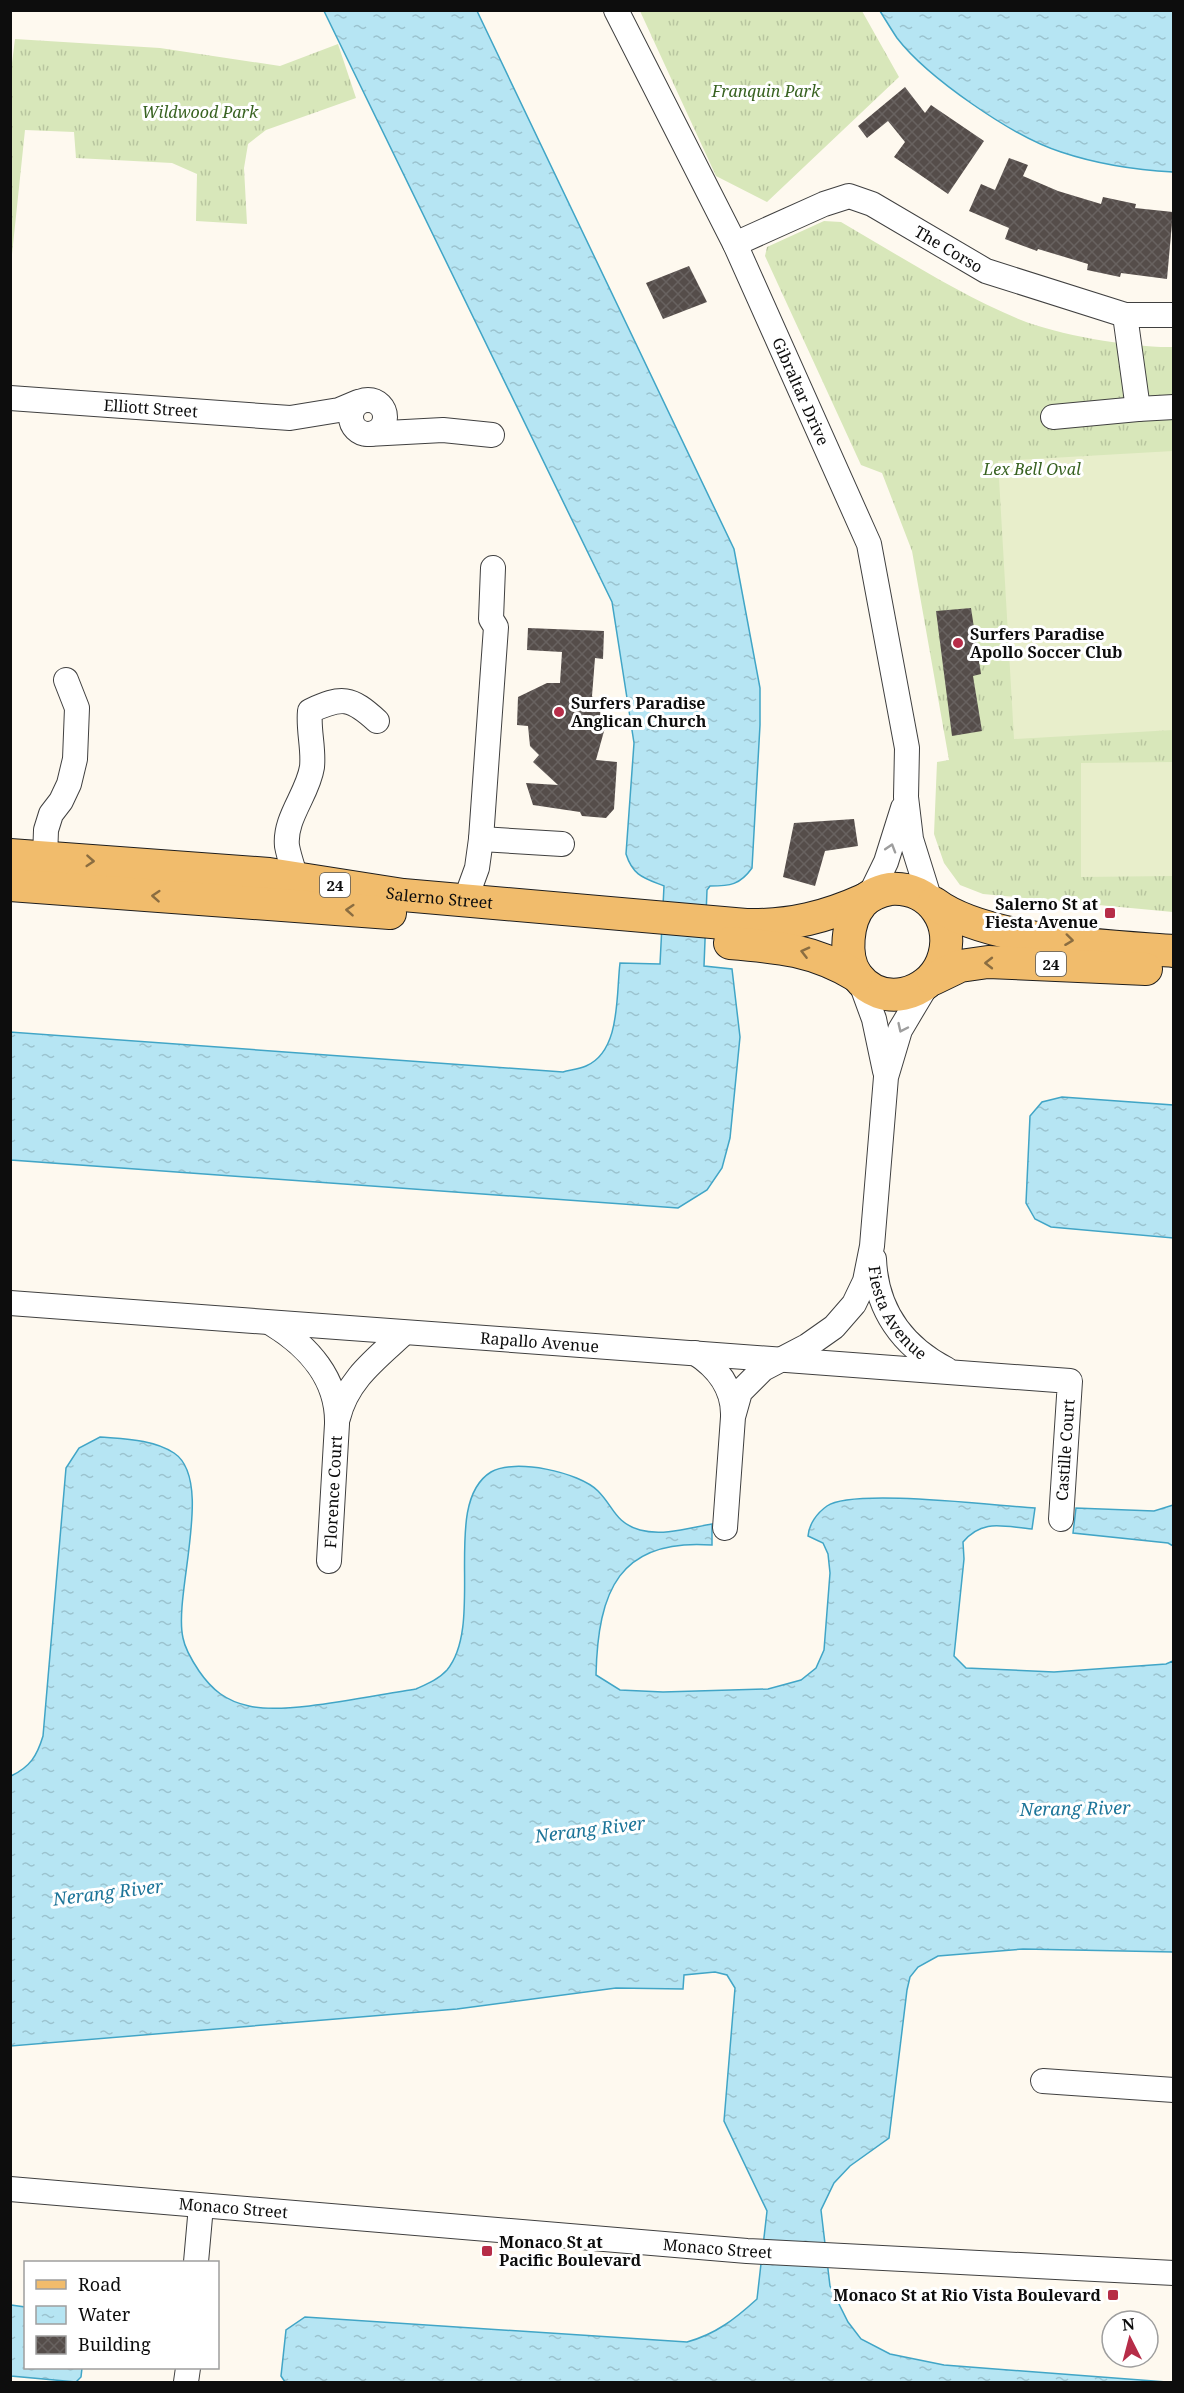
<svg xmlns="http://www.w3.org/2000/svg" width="1184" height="2393" viewBox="0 0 1184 2393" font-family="'Noto Serif',serif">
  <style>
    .grass { fill: url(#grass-tufts) }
    .pitch { fill: #e8eecb }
    .water { fill: url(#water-ripples); stroke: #41a5c6; stroke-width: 1.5 }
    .building { fill: url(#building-cross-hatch) }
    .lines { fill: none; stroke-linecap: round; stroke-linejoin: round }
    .minor-casing { stroke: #404040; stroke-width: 26 }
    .major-casing { stroke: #1e1e1e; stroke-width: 34 }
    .minor { stroke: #fff; stroke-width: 24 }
    .major { stroke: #f1bc6c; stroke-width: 32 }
    .oneway { stroke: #9e9e9e }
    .oneway2 { stroke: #8a6d41 }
    .poi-dot { fill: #b62d48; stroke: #fff; stroke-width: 2 }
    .labels { text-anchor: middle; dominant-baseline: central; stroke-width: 6; stroke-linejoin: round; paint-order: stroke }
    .shield { fill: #fff; stroke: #565656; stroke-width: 1.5 }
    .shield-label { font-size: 15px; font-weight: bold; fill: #0d0d0d }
    .park-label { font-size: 16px; font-style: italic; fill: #386221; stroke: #fff }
    .street-label { font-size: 16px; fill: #0d0d0d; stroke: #fff }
    .poi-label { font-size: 16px; font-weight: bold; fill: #0d0d0d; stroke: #fff; text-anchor: start }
    .water-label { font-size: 18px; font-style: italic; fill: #1d7599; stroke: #fff }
  </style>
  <defs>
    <pattern id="grass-tufts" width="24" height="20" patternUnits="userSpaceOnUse" patternTransform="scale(1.5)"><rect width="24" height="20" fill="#d8e7ba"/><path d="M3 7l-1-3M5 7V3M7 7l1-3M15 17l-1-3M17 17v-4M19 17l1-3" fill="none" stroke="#b8c59f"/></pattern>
    <pattern id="water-ripples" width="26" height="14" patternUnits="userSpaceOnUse" patternTransform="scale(1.5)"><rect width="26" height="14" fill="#b6e5f3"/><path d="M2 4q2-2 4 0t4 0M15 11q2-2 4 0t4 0" fill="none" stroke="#9bc3cf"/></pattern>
    <pattern id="building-cross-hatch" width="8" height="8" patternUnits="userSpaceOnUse" patternTransform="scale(1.5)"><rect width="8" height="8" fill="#554d4a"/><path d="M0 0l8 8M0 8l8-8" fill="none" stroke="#686260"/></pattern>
  </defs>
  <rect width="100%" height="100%" fill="#fef9ef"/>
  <path class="grass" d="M 640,11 L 862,11 L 899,77 L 767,202 L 716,176 Z
    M 15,39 L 160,48 L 280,66 L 338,44 L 356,98 L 266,130 L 248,144 L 244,168 L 247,224 L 196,221 L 197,174 L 172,163 L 76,158 L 74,132 L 25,130 L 11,264 L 10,79 Z
    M 824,221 L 841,222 C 900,256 958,294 1021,320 C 1058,335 1134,348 1173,347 L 1173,912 L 983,894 L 960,885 L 944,863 L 934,834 L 937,762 L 949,760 L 912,551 L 882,473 L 861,465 L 765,256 L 767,247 Z"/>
  <path class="pitch" d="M 1173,451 L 1173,730 L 1014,739 L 998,461 Z
    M 1173,762 L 1173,876 L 1081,877 L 1081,763 Z"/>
  <path class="water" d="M 324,11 L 477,11 L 734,549 L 760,688 L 760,725 L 752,868 C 740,885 730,886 710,886 L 707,890 L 704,966 L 732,969 L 740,1037 L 730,1138 L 722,1168 L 707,1190 L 678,1208 L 11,1160 L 10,1032 L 563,1072 C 570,1070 579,1069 586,1066 C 621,1051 616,995 620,963 L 660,964 L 664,886 C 644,878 633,876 626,854 L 634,743 L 612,602 Z
    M 880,11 L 1173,11 L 1173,172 C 1136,170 1097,164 1061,152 C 1013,137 927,77 897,38 C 891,29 885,19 880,11 Z
    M 1062,1097 L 1173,1105 L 1173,1238 L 1051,1227 L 1035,1219 L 1026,1203 L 1030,1116 L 1042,1102 Z
    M 100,1437 C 124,1439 153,1439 174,1453 C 215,1480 173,1595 183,1638 C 185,1649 193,1662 199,1671 C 212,1690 226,1701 249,1706 C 287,1715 374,1695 416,1689 C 427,1684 439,1679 447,1670 C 486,1623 440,1503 491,1472 C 514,1458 579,1472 598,1491 C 614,1507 615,1523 640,1530 C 663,1536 689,1528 712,1524 L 712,1545 C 619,1538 598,1591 596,1675 L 620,1690 L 663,1692 L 768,1689 L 801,1680 L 816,1668 L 824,1650 L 830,1573 L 828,1554 L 823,1543 L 808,1536 C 809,1524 817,1513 827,1506 C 853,1488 997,1506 1035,1508 L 1032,1529 C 1004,1527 983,1518 963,1542 L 964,1559 L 954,1656 L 966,1668 L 1054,1672 L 1166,1664 L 1173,1661 L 1173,1952 L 1023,1949 L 938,1956 L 918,1967 L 910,1977 L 907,1990 L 889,2138 L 850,2166 L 834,2183 L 821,2210 L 830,2286 L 848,2322 L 861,2339 L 890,2354 L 944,2365 L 1167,2382 L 285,2382 L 281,2376 L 286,2330 L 305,2317 L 687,2342 C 716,2334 735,2319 757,2299 L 767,2211 L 724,2121 L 735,1988 L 727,1975 L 715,1972 L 684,1975 L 683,1989 L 616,1988 L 457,2009 L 11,2046 L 11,1776 C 30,1767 37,1756 43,1736 L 66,1468 L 79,1448 Z
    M 1173,1505 L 1173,1546 L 1168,1543 L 1073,1533 L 1076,1508 L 1154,1511 Z
    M 11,2305 L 25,2307 L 26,2368 L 82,2368 L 81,2377 L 76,2382 L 11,2376 Z"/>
  <path class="building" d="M 905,87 L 925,113 L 931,105 L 984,141 L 948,194 L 894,157 L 905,142 L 888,121 L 867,138 L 858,126 Z
    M 1009,158 L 1028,165 L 1023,176 L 1058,191 L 1101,204 L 1103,197 L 1136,204 L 1135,208 L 1173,212 L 1167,279 L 1121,273 L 1120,277 L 1087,270 L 1088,264 L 1038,249 L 1037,251 L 1005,239 L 1009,228 L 969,211 L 981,184 L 995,190 Z
    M 689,266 L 707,302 L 663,319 L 646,283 Z
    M 971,608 L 981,674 L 973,676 L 982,731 L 952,736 L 936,611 Z
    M 528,628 L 604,631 L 603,659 L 595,658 L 592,696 L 606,724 L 596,760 L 617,762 L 614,809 L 606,818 L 582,816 L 580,812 L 533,805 L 526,783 L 558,785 L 533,762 L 539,755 L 530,746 L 528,726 L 517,725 L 518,697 L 547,683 L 560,683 L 562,652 L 527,650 Z
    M 854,819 L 858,846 L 825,851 L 815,886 L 783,877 L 794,823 Z"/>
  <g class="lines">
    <defs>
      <g id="minor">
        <path id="s1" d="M 616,10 L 735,244 L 869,544 L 907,748 L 906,797 L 911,839 L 930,900"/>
        <path id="s2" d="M 735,244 L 824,204 L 849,196 L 872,204 L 986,271 L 1125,315 L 1174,315"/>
        <path d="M 1125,315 L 1138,409 L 1174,407"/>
        <path id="s3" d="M 10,398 L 290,418 L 339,410 L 358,402"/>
        <circle cx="368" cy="417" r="17"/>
        <path d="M 1053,417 L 1138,409"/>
        <path d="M 368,434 L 443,430 L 492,435"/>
        <path d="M 481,839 L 562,844"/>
        <path d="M 45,858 L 46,830 L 51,814 L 61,801 L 69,784 L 75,759 L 77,708 L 66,680"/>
        <path d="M 296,878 C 293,868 289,857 287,846 C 284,818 308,794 312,767 C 314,748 308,730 310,711 C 342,696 351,697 377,721"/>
        <path d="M 869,897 L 886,862 L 903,808"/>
        <path d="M 465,901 L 477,868 L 481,839 L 496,627 L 491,619 L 493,568"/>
        <path d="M 859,978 L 874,1019 L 885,1071"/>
        <path id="s4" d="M 874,1259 C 876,1309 902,1346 946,1369"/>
        <path id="s5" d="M 10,1303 L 1070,1381 L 1061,1519"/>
        <path d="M 272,1324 C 308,1346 338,1379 337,1424 L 329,1561"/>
        <path d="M 695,1353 C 717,1367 733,1388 733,1414"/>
        <path d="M 338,1418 C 347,1380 376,1359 404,1333"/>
        <path d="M 725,1528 L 733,1417 L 740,1392 L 763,1369 L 807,1346 L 834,1327 L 854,1304 L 865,1281 L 872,1246 L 886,1077 L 900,1030 L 928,983"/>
        <path d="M 1043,2081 L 1174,2090"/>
        <path id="s6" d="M 10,2189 L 747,2251 L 1174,2273"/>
        <path d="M 196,2262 L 201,2206"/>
        <path d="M 186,2382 L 188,2368"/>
      </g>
      <g id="major">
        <path id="s7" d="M 10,855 L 269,874 L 403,895 L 746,925 C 791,926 826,917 866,899"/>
        <path d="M 10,885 L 390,913"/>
        <path d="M 890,889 C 931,886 957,924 942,962 C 928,996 882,1008 857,976 C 843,957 847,920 862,903 C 869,895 880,891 890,889 Z"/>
        <path d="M 934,903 C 986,942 1108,946 1174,951"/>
        <path d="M 730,943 C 779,947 814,950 857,976"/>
        <path d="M 933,979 L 960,966 L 988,962 L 1146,969"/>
      </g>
    </defs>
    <use href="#minor" class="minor-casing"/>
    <use href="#major" class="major-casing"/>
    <use href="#minor" class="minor"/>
    <use href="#major" class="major"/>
  </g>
  <defs><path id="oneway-chevron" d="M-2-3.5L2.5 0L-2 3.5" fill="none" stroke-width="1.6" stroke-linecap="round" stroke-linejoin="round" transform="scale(1.5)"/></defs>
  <g class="oneway">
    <use href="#oneway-chevron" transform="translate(891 848) rotate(-73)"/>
    <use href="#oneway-chevron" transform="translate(902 1028) rotate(115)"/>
  </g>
  <g class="oneway2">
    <use href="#oneway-chevron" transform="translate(90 861) rotate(4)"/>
    <use href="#oneway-chevron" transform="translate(156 896) rotate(-176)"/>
    <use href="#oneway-chevron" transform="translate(350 910) rotate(-176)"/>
    <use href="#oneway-chevron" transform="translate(1069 940) rotate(7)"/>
    <use href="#oneway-chevron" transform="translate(805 952) rotate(-166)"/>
    <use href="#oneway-chevron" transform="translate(989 963) rotate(180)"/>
  </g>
  <g class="poi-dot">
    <circle cx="958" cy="643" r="6"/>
    <circle cx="559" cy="712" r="6"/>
    <rect x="1104" y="907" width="12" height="12" rx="3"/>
    <rect x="481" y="2245" width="12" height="12" rx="3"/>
    <rect x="1107" y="2289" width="12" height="12" rx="3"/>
  </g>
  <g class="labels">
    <g class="shield">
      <rect x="320" y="873" width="30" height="24" rx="4.5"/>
      <rect x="1036" y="952" width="30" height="24" rx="4.5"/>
    </g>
    <g class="shield-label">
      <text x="335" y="885">24</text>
      <text x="1051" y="964">24</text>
    </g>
    <g class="park-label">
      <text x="766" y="91">Franquin Park</text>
      <text x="200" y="112">Wildwood Park</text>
      <text x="1032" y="469">Lex Bell Oval</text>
    </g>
    <g class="street-label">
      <text stroke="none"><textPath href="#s2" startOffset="237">The Corso</textPath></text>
      <text stroke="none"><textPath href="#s1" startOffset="424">Gibraltar Drive</textPath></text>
      <text stroke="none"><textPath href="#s3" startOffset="141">Elliott Street</textPath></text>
      <text stroke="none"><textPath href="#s7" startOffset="432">Salerno Street</textPath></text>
      <text stroke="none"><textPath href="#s4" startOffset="60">Fiesta Avenue</textPath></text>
      <text stroke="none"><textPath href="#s5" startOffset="531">Rapallo Avenue</textPath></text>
      <text transform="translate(1065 1450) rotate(-86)">Castille Court</text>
      <text transform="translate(333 1492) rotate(-87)">Florence Court</text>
      <text stroke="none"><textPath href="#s6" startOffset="224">Monaco Street</textPath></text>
      <text stroke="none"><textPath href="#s6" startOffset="710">Monaco Street</textPath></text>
    </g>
    <g class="poi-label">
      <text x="970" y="634">Surfers Paradise<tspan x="970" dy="18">Apollo Soccer Club</tspan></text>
      <text x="571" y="703">Surfers Paradise<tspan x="571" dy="18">Anglican Church</tspan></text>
      <text x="1098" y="904" text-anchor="end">Salerno St at<tspan x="1098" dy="18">Fiesta Avenue</tspan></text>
      <text x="499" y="2242">Monaco St at<tspan x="499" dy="18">Pacific Boulevard</tspan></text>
      <text x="1101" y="2295" text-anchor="end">Monaco St at Rio Vista Boulevard</text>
    </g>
    <g class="water-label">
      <text transform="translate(1075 1808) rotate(-1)">Nerang River</text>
      <text transform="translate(590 1829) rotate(-7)">Nerang River</text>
      <text transform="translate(108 1892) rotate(-7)">Nerang River</text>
    </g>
  </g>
  <rect width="1184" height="2393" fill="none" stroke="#0d0d0d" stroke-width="24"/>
  <rect x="24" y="2261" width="195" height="108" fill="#ffffff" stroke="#9e9e9e" stroke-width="1.5"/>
  <rect x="36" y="2280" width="30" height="9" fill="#f1bc6c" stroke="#9e9e9e" stroke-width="1.5"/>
  <text x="78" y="2291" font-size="18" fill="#0d0d0d">Road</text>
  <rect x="36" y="2306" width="30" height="18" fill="url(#water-ripples)" stroke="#9e9e9e" stroke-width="1.5"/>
  <text x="78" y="2321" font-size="18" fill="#0d0d0d">Water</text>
  <rect x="36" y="2336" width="30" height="18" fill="url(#building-cross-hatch)" stroke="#9e9e9e" stroke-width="1.5"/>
  <text x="78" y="2351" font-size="18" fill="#0d0d0d">Building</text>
  <g transform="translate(1130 2339) rotate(354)"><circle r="28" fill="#ffffff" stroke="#9e9e9e" stroke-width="1.5"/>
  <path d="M0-4.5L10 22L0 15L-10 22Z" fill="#b62d48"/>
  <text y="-9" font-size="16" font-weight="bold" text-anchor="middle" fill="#0d0d0d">N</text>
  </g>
</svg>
